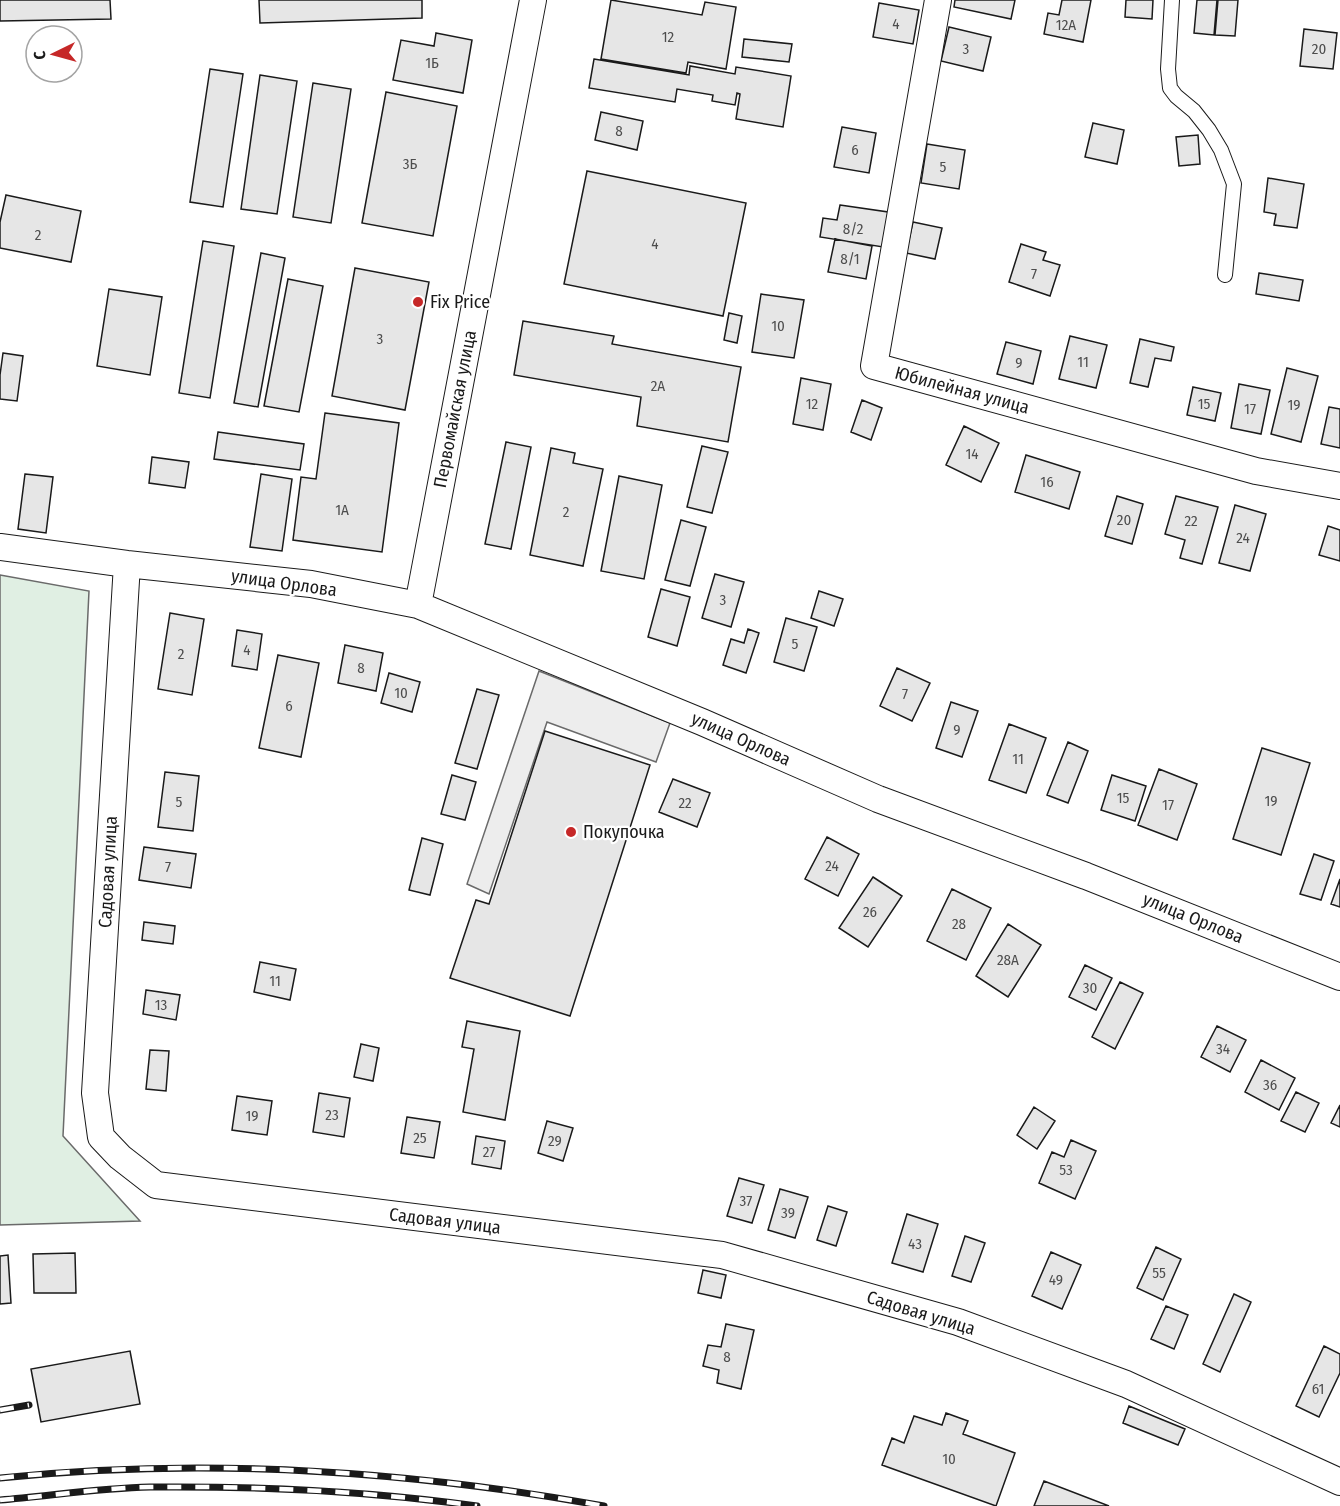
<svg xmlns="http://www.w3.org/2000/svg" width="1340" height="1506" viewBox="0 0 1340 1506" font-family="'Fira Sans Condensed',sans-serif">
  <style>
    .green { fill: #e0efe3; stroke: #6a6a6a; stroke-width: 1.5 }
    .parking { fill: #ededed; stroke: #6a6a6a; stroke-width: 1.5 }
    .building { fill: #e6e6e6; stroke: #1a1a1a; stroke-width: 1.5 }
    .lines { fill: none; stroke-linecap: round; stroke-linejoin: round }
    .service-casing { stroke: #1a1a1a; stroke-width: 16 }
    .minor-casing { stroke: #1a1a1a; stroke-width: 28 }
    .service { stroke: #fff; stroke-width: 14 }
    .minor { stroke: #fff; stroke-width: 26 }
    .rail-casing { stroke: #1a1a1a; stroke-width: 7 }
    .rail { stroke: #fff; stroke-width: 4.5; stroke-dasharray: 14; stroke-linecap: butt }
    .poi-dot { fill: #c62828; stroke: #fff; stroke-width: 2 }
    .labels { text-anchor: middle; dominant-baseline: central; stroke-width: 4.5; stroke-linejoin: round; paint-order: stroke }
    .number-label { font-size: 15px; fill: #4d4d4d }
    .poi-label { font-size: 18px; fill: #1a1a1a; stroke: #fff; text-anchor: start }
    .street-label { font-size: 18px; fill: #1a1a1a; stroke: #fff }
  </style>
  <rect width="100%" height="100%" fill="#fff"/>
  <path class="green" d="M 0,575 L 89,591 L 63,1136 L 140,1221 L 0,1225 Z"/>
  <path class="parking" d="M 539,671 L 670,723 L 656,762 L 547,722 L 489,894 L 467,884 Z"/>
  <path class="building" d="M 0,0 L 110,0 L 111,19 L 0,21 Z
    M 259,0 L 422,0 L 422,18 L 260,23 Z
    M 611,0 L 702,15 L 705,2 L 736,7 L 726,69 L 688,62 L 686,73 L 601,59 Z
    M 955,0 L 1015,0 L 1011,19 L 954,7 Z
    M 1062,0 L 1091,0 L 1083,42 L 1044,34 L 1048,13 L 1059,15 Z
    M 1126,0 L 1153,0 L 1152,19 L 1125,17 Z
    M 1197,0 L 1217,0 L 1214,35 L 1194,33 Z
    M 1218,0 L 1238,0 L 1235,36 L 1215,35 Z
    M 879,3 L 919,10 L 913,44 L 873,37 Z
    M 949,27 L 991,37 L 983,71 L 941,61 Z
    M 1304,29 L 1337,33 L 1333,69 L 1300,66 Z
    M 436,33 L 472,40 L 463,93 L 393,80 L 401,40 L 434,46 Z
    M 744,39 L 792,44 L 789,62 L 742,57 Z
    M 594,59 L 689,75 L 690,66 L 735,74 L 736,67 L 791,76 L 783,127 L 736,119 L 740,94 L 737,93 L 735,105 L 712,101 L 713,95 L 677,89 L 675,102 L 589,88 Z
    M 210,69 L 243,74 L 223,207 L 190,202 Z
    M 260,75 L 297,81 L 277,214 L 241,209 Z
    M 313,83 L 351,89 L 331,223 L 293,217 Z
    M 386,92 L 457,106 L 433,236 L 362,223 Z
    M 601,112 L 643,121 L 637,150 L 595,140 Z
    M 1093,123 L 1124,130 L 1117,164 L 1085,157 Z
    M 842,127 L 876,133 L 869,173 L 834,167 Z
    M 1198,135 L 1200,164 L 1179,166 L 1176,137 Z
    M 927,144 L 965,150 L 959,189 L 921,183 Z
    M 587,171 L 746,203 L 723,316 L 564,284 Z
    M 1268,178 L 1304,184 L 1297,228 L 1274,225 L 1276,214 L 1264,212 Z
    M 6,195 L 81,211 L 71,262 L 0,248 L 0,222 Z
    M 840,205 L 888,212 L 883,247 L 820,237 L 823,218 L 837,220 Z
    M 913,222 L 942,228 L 935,259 L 906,253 Z
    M 835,239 L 872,246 L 866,279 L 828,272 Z
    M 203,241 L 234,246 L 210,398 L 179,393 Z
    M 1021,244 L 1046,252 L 1043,260 L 1060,265 L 1050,296 L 1009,282 Z
    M 261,253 L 285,258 L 258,407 L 234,403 Z
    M 355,268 L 429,282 L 405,410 L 332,396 Z
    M 1259,273 L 1303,280 L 1299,301 L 1256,294 Z
    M 288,279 L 323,286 L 299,412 L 264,406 Z
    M 109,289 L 162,297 L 150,375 L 97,366 Z
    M 761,294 L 804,300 L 794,358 L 752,352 Z
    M 729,313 L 742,316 L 737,343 L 724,340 Z
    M 523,321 L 614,336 L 612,344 L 741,367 L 728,442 L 637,426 L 641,397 L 514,375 Z
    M 1070,336 L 1107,345 L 1096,388 L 1059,379 Z
    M 1140,339 L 1174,347 L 1171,361 L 1155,358 L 1148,387 L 1130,383 Z
    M 1006,342 L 1041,351 L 1033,384 L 997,374 Z
    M 3,353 L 23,356 L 17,401 L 0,399 L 0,375 Z
    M 1287,368 L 1318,376 L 1301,442 L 1271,434 Z
    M 801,378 L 831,384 L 823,430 L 793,424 Z
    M 1239,384 L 1270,390 L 1261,434 L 1231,428 Z
    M 1193,387 L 1221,393 L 1215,421 L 1187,415 Z
    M 862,400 L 882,408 L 871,440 L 851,432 Z
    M 1329,407 L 1340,409 L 1340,448 L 1321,444 Z
    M 325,413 L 399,423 L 382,552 L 293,540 L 301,477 L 316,479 Z
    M 964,426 L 999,443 L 981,482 L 946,465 Z
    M 218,432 L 304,444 L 300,470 L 214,459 Z
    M 506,442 L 531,447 L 511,549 L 485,544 Z
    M 702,446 L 728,452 L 712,513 L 687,507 Z
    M 551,448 L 575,453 L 573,463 L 603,469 L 583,566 L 530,555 Z
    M 1026,455 L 1080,472 L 1069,509 L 1015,492 Z
    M 152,457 L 189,462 L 185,488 L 149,483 Z
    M 25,474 L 53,477 L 46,533 L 18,529 Z
    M 261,474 L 292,479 L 282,551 L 250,547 Z
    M 619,476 L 662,485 L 644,579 L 601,571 Z
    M 1117,496 L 1143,504 L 1132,544 L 1105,536 Z
    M 1176,496 L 1218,507 L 1202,564 L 1180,558 L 1185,540 L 1165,534 Z
    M 1235,505 L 1266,514 L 1250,571 L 1219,563 Z
    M 681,520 L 706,527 L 690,586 L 665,580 Z
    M 1328,526 L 1340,530 L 1340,561 L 1319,555 Z
    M 715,574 L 744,582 L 731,627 L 702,618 Z
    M 661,589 L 690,597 L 677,646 L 648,637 Z
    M 819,591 L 843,599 L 834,626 L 811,618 Z
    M 170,613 L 204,619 L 192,695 L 158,689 Z
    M 786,618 L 817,627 L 804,671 L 774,662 Z
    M 748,629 L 759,633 L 746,673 L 723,665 L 731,639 L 744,643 Z
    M 237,630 L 262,634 L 257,670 L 232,666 Z
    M 345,645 L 383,653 L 376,691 L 338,683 Z
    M 278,655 L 319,663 L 301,757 L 259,748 Z
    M 897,668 L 930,683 L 912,721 L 880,706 Z
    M 389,673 L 420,682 L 412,712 L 381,703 Z
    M 477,689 L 499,695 L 477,769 L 455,763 Z
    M 951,702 L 978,711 L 962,757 L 936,748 Z
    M 1009,724 L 1046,738 L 1026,793 L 989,780 Z
    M 545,731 L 650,765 L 570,1016 L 450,978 L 476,900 L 489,904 Z
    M 1068,742 L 1088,751 L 1068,803 L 1047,795 Z
    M 1262,748 L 1310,763 L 1281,855 L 1233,839 Z
    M 1159,769 L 1197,784 L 1177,840 L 1138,825 Z
    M 165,772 L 199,776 L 193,831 L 158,827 Z
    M 452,775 L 476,782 L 465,820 L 441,814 Z
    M 1112,775 L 1146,786 L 1135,821 L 1101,810 Z
    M 673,779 L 710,793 L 697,827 L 659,812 Z
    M 827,837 L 859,854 L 838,896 L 805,879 Z
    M 422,838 L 443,844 L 430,895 L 409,890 Z
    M 144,847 L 196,854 L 191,888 L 139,880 Z
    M 1314,854 L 1334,861 L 1321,900 L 1300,894 Z
    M 873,877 L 902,896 L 868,947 L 839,928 Z
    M 1340,879 L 1340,907 L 1331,904 Z
    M 952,889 L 991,908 L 966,960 L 927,941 Z
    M 144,922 L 175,926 L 173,944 L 142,940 Z
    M 1008,924 L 1041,945 L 1008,997 L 976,976 Z
    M 260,962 L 296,969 L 290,1000 L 254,992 Z
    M 1085,965 L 1112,978 L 1096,1010 L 1069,997 Z
    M 1120,982 L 1143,993 L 1115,1049 L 1092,1037 Z
    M 146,990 L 180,995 L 176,1020 L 143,1014 Z
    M 467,1021 L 520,1031 L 505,1120 L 463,1112 L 474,1049 L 462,1047 Z
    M 1217,1026 L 1246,1040 L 1230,1072 L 1201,1057 Z
    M 361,1044 L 379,1048 L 373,1081 L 354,1077 Z
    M 150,1050 L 169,1051 L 166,1091 L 146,1089 Z
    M 1261,1060 L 1295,1078 L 1279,1110 L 1245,1092 Z
    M 1296,1092 L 1319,1103 L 1305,1132 L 1281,1121 Z
    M 319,1093 L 350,1098 L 344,1137 L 313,1132 Z
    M 237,1096 L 272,1101 L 267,1135 L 232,1130 Z
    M 1340,1105 L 1340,1127 L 1331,1123 Z
    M 1034,1107 L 1055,1121 L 1037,1149 L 1017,1135 Z
    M 407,1117 L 440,1122 L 434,1158 L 401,1153 Z
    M 547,1121 L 573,1128 L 563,1161 L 538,1153 Z
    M 476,1136 L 505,1141 L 501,1169 L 472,1164 Z
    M 1071,1140 L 1096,1151 L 1075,1199 L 1039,1183 L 1052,1152 L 1064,1157 Z
    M 739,1178 L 764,1185 L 752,1223 L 727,1216 Z
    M 780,1189 L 808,1197 L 795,1238 L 768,1230 Z
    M 828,1206 L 847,1212 L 836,1246 L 817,1240 Z
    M 907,1214 L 938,1224 L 923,1272 L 892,1263 Z
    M 965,1236 L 985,1243 L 971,1282 L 952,1276 Z
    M 1156,1247 L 1181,1259 L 1163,1300 L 1137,1288 Z
    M 1051,1252 L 1081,1265 L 1062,1309 L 1032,1296 Z
    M 75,1253 L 76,1293 L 34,1293 L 33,1254 Z
    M 8,1255 L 11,1303 L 0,1304 L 0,1256 Z
    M 703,1270 L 726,1275 L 721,1298 L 698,1293 Z
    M 1234,1294 L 1251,1302 L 1220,1372 L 1203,1364 Z
    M 1166,1306 L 1188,1315 L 1174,1349 L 1151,1339 Z
    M 726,1324 L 754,1330 L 741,1389 L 717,1383 L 719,1370 L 703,1366 L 708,1345 L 721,1347 Z
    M 1324,1346 L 1340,1354 L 1340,1373 L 1319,1417 L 1296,1406 Z
    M 130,1351 L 140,1404 L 41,1422 L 31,1369 Z
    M 1129,1406 L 1185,1429 L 1178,1445 L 1123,1423 Z
    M 946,1413 L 968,1421 L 963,1434 L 1015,1453 L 996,1506 L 882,1465 L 892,1438 L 904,1443 L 914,1416 L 942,1425 Z
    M 1044,1481 L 1109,1506 L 1034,1506 Z"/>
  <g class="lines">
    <defs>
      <path id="service" d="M 1172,0 L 1168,69 L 1170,88 L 1176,96 L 1194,111 L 1209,130 L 1221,150 L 1234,184 L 1225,275"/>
      <path id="minor" d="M 938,0 L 874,366 L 1256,471 L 1340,486
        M 0,547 L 127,564 L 311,584 L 418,605 L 702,722 L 878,799 L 1086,876 L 1340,977
        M 127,564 L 95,1093 L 101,1137 L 120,1157 L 156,1185 L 722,1255 L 958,1322 L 1126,1384 L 1340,1482
        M 418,605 L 533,0"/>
    </defs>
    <use href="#service" class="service-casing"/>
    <use href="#minor" class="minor-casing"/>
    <use href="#service" class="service"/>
    <use href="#minor" class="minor"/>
    <defs>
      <path id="rail" d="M 0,1410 L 29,1405
        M 0,1478 C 202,1457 405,1470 604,1506
        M 0,1500 C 49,1496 100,1488 150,1487 C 258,1486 369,1491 477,1506"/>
    </defs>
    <use href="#rail" class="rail-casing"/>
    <use href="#rail" class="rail"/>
  </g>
  <g class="poi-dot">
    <circle cx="418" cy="302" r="6"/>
    <circle cx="571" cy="832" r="6"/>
  </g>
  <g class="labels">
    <g class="number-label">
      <text x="896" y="24">4</text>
      <text x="1066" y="25">12А</text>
      <text x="668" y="37">12</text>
      <text x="966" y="49">3</text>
      <text x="1319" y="49">20</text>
      <text x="432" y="63">1Б</text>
      <text x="619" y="131">8</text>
      <text x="855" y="150">6</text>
      <text x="410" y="164">3Б</text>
      <text x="943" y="167">5</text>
      <text x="853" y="229">8/2</text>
      <text x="38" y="235">2</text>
      <text x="655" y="244">4</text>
      <text x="850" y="259">8/1</text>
      <text x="1034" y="274">7</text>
      <text x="778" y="326">10</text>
      <text x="380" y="339">3</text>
      <text x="1083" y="362">11</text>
      <text x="1019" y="363">9</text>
      <text x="658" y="386">2А</text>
      <text x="812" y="404">12</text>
      <text x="1204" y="404">15</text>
      <text x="1294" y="405">19</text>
      <text x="1250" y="409">17</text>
      <text x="972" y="454">14</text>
      <text x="1047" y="482">16</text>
      <text x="342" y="510">1А</text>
      <text x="566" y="512">2</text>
      <text x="1124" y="520">20</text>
      <text x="1191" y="521">22</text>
      <text x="1243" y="538">24</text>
      <text x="723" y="600">3</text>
      <text x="795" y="644">5</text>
      <text x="247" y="650">4</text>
      <text x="181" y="654">2</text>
      <text x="361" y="668">8</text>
      <text x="401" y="693">10</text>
      <text x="905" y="694">7</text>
      <text x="289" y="706">6</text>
      <text x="957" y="730">9</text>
      <text x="1018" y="759">11</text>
      <text x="1123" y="798">15</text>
      <text x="1271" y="801">19</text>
      <text x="179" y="802">5</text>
      <text x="685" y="803">22</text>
      <text x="1168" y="805">17</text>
      <text x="832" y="866">24</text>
      <text x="168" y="867">7</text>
      <text x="870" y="912">26</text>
      <text x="959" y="924">28</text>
      <text x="1008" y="960">28А</text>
      <text x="275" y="981">11</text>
      <text x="1090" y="988">30</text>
      <text x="161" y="1005">13</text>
      <text x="1223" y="1049">34</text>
      <text x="1270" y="1085">36</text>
      <text x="332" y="1115">23</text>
      <text x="252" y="1116">19</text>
      <text x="420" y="1138">25</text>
      <text x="555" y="1141">29</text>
      <text x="489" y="1152">27</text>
      <text x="1066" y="1170">53</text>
      <text x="746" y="1201">37</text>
      <text x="788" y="1213">39</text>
      <text x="915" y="1244">43</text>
      <text x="1159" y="1273">55</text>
      <text x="1056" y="1280">49</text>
      <text x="727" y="1357">8</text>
      <text x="1318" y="1389">61</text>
      <text x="949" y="1459">10</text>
    </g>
    <g class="poi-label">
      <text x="430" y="302">Fix Price</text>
      <text x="583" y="832">Покупочка</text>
    </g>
    <g class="street-label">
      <text transform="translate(962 390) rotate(15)">Юбилейная улица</text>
      <text transform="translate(455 409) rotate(-79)">Первомайская улица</text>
      <text transform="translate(284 583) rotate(8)">улица Орлова</text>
      <text transform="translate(741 739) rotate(24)">улица Орлова</text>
      <text transform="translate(108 872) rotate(-87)">Садовая улица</text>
      <text transform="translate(1193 918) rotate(22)">улица Орлова</text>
      <text transform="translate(445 1221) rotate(7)">Садовая улица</text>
      <text transform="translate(921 1313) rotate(17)">Садовая улица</text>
    </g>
  </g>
  <g transform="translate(54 54) rotate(265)"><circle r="28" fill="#ffffff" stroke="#a3a3a3" stroke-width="1.5"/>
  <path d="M0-4.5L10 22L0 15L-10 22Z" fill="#c62828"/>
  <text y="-9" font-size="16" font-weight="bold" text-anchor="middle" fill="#1a1a1a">С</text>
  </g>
</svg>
